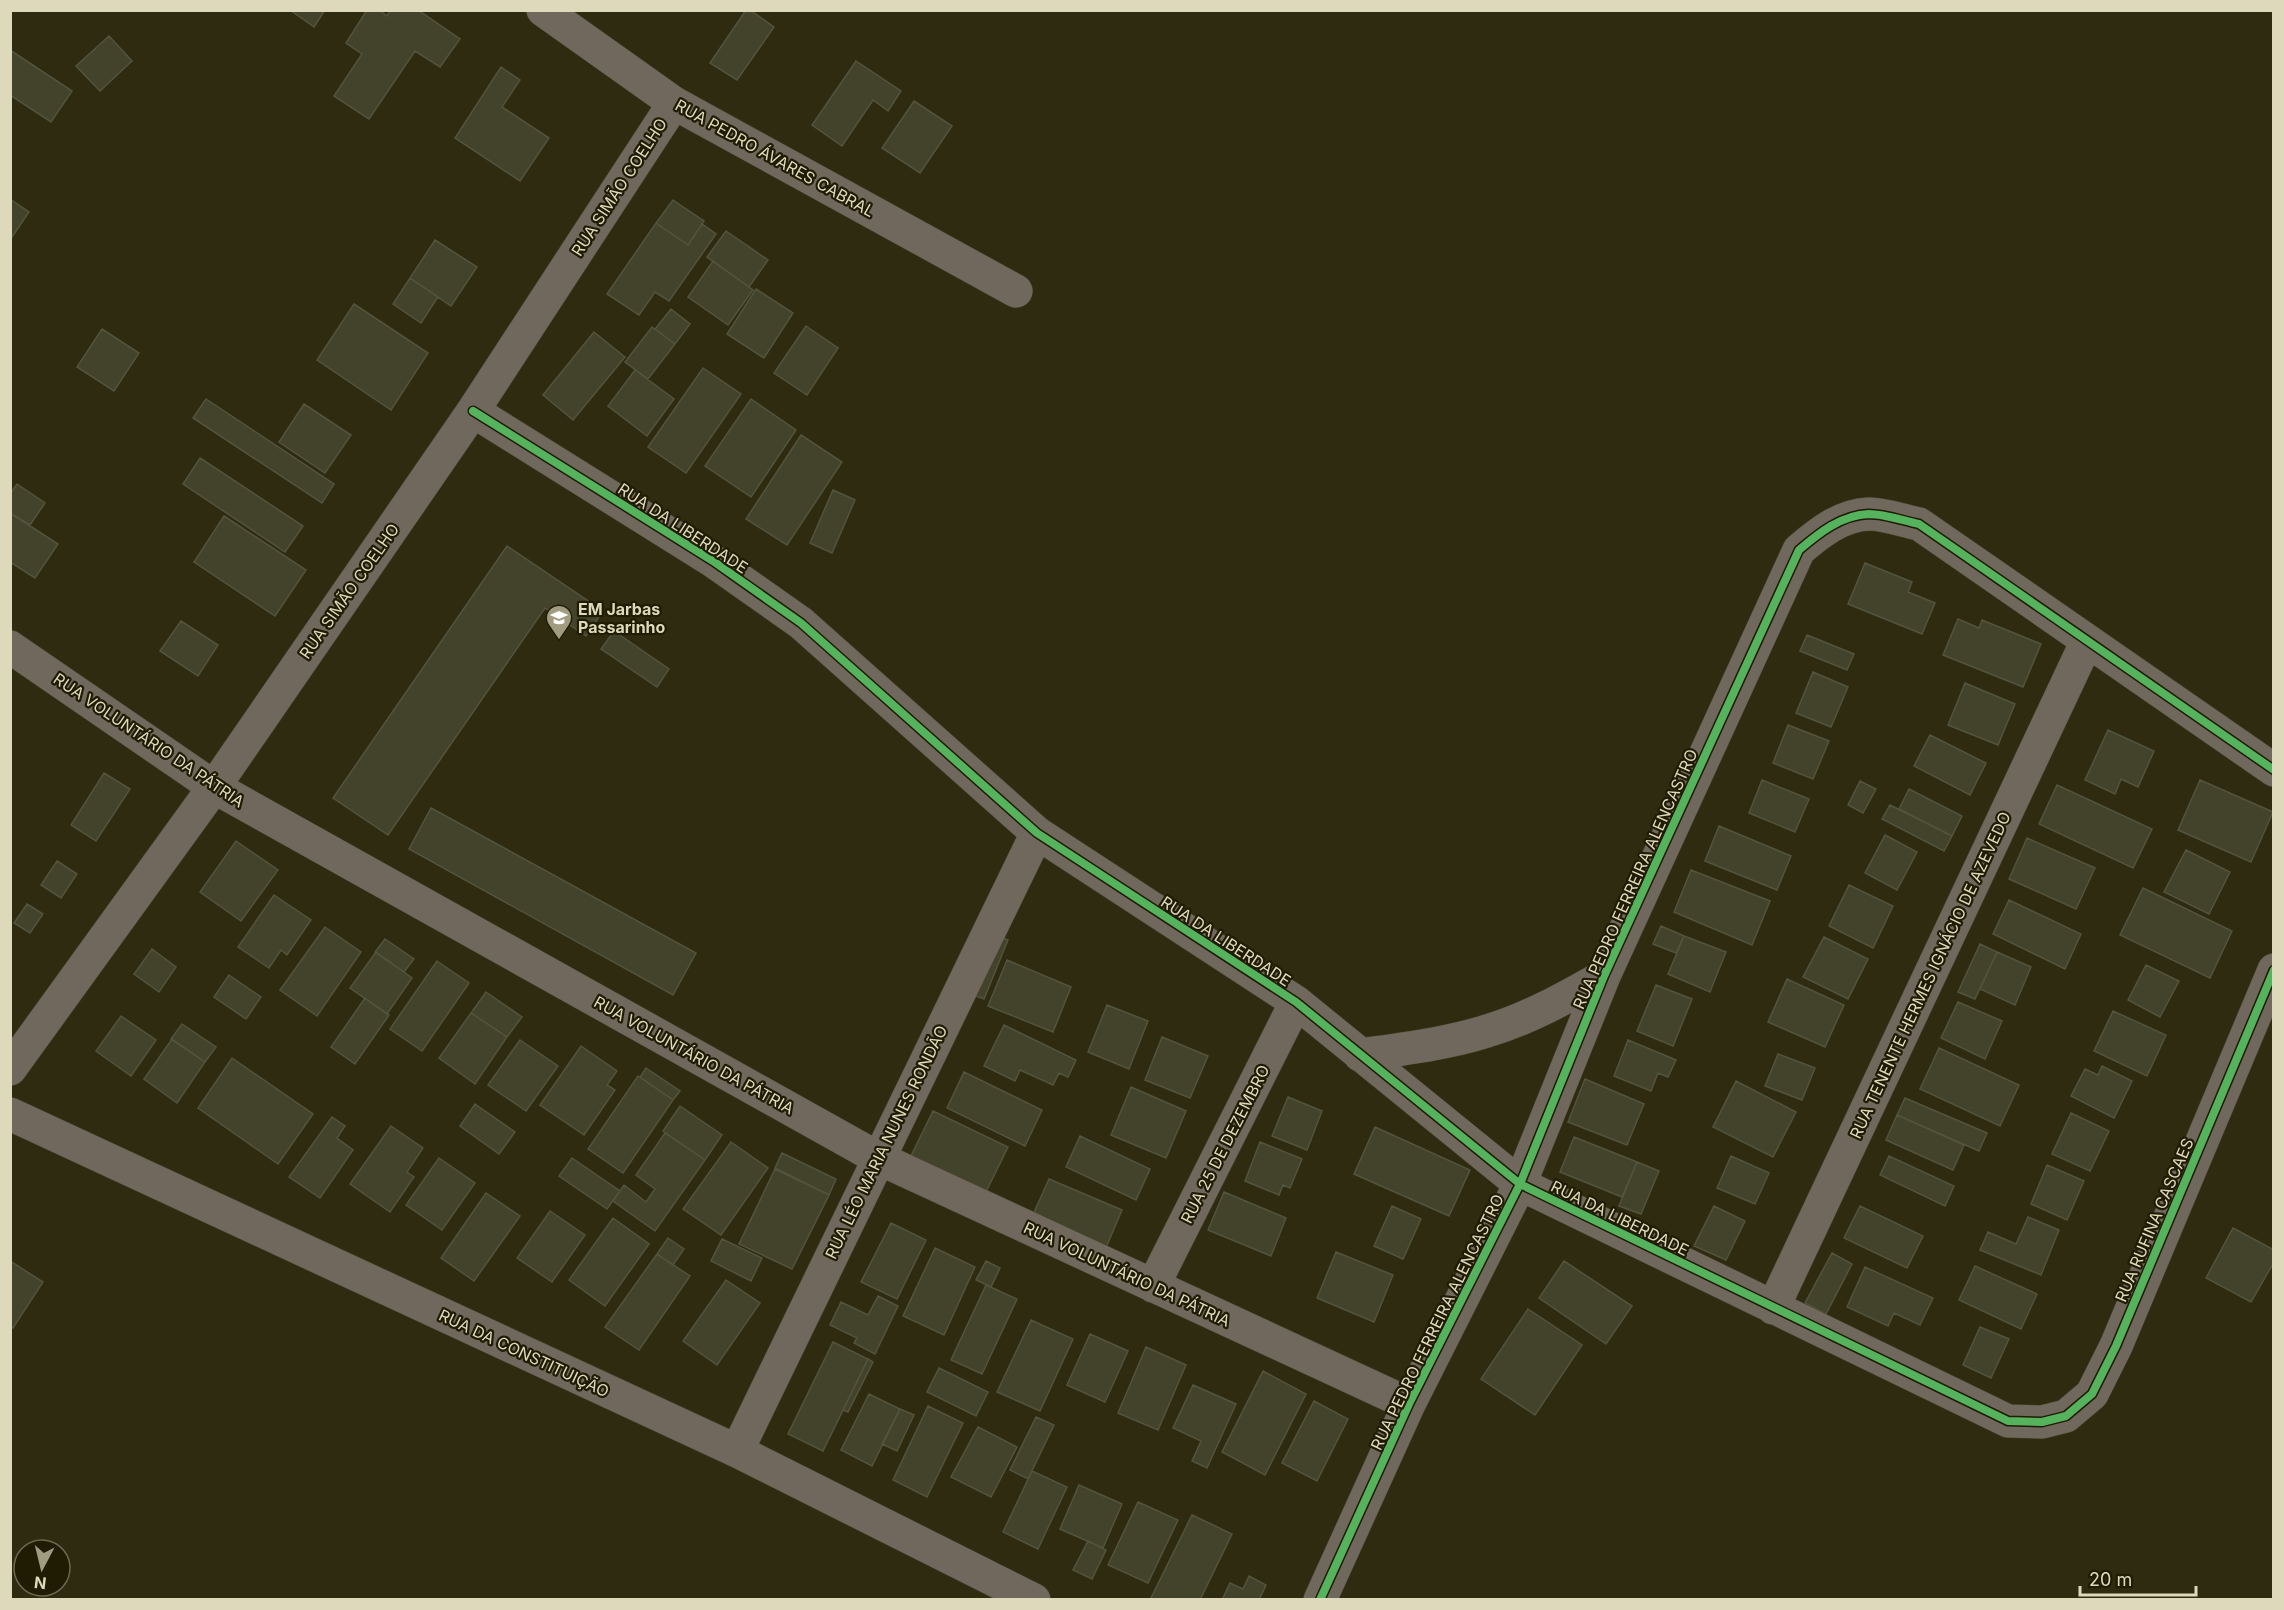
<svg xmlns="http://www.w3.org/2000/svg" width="2284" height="1610" viewBox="0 0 2284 1610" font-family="Inter,sans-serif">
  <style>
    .building { fill: #43432c; stroke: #53543d; stroke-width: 1.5 }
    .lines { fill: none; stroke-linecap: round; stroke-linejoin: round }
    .minor-casing { stroke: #48452e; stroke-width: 34 }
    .minor { stroke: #70675d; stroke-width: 33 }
    .cycleway-casing { stroke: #201b03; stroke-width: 11 }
    .cycleway { stroke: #56b35d; stroke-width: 8 }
    .labels { text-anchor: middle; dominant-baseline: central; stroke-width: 4.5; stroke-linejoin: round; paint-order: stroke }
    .street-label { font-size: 16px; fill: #ded9bb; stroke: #201b03 }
    .poi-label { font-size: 16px; font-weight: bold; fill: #ded9bb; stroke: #201b03; text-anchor: start }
  </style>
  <rect width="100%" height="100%" fill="#2f2b10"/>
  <path class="building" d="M 290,10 L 325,10 L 314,27 Z
    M 367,10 L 379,10 L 387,16 L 391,10 L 418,10 L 460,39 L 440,67 L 415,51 L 369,119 L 334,96 L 362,54 L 346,43 Z
    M 746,10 L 750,10 L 774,27 L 737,80 L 710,63 Z
    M 109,36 L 132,61 L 100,91 L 76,66 Z
    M 10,50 L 72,91 L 51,122 L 10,95 Z
    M 856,61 L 901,91 L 888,111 L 873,100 L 842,146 L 812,125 Z
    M 501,67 L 520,80 L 502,107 L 549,138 L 520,181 L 455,138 Z
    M 914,101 L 952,126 L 920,173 L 882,148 Z
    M 10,199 L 29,212 L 10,240 Z
    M 673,200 L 704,221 L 688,245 L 656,223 Z
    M 656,223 L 688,245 L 702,224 L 716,234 L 669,301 L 655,292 L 639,315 L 607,294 Z
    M 726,231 L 768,260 L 749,287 L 707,257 Z
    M 435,240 L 477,267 L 451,306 L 410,278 Z
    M 713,261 L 753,290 L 728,325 L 688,297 Z
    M 410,278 L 438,297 L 421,323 L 393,304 Z
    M 756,289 L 793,313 L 764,358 L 727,334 Z
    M 354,304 L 428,353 L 391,410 L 317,360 Z
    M 671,309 L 690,324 L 675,344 L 655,329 Z
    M 806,326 L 838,348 L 807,395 L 774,373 Z
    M 652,327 L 675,344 L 648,379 L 625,362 Z
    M 102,329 L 139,353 L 114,391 L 77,367 Z
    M 594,332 L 625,357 L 573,420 L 543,395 Z
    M 703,368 L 741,394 L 686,473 L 648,447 Z
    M 635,370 L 674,399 L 647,436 L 608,406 Z
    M 206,399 L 334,484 L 322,503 L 193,418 Z
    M 751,399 L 796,430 L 751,497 L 705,466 Z
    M 304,404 L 351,435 L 325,473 L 279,442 Z
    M 801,435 L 842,462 L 787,545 L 746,519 Z
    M 200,458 L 303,526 L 285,552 L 183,484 Z
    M 17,484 L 45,503 L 30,525 L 10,513 L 10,494 Z
    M 833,490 L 855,500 L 832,553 L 810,543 Z
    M 10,513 L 58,544 L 35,578 L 10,562 Z
    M 224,516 L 306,570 L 275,616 L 194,562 Z
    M 507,546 L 603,611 L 586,636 L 545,608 L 388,835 L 333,798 Z
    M 1865,563 L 1912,582 L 1908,592 L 1935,603 L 1922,634 L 1848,604 Z
    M 1958,619 L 1979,628 L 1982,620 L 2041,644 L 2023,687 L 1943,655 Z
    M 181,621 L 218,645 L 198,676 L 160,651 Z
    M 614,631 L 669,669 L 657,687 L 601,649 Z
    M 1807,635 L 1854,654 L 1847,670 L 1800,651 Z
    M 1813,672 L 1848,687 L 1831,727 L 1796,713 Z
    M 1965,683 L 2015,704 L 1998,745 L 1948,725 Z
    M 1788,725 L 1829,741 L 1813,779 L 1773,763 Z
    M 2108,730 L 2154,751 L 2138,787 L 2121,779 L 2115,794 L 2085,780 Z
    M 1930,735 L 1986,763 L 1970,795 L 1914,766 Z
    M 104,773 L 130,789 L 96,841 L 71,825 Z
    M 1762,780 L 1809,799 L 1795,832 L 1749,813 Z
    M 2200,780 L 2273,812 L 2251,862 L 2178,830 Z
    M 1860,781 L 1876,789 L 1863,813 L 1848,805 Z
    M 2057,785 L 2152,829 L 2133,868 L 2039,824 Z
    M 1909,789 L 1962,816 L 1952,836 L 1899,809 Z
    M 1890,805 L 1952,836 L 1944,851 L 1882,819 Z
    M 431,808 L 696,953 L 673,995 L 409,849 Z
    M 1719,826 L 1791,856 L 1777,890 L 1705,861 Z
    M 1885,835 L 1917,852 L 1897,890 L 1865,873 Z
    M 2027,838 L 2095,868 L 2076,909 L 2009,879 Z
    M 236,841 L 278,870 L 241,921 L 200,892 Z
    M 2186,850 L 2230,872 L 2209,914 L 2164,892 Z
    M 57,861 L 77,874 L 61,898 L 41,885 Z
    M 1691,870 L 1770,901 L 1752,945 L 1674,912 Z
    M 1849,885 L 1893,906 L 1873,948 L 1829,926 Z
    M 2143,888 L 2232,931 L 2210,978 L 2120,935 Z
    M 274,895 L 311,920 L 287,955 L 281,950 L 269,968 L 238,947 Z
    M 2009,900 L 2081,934 L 2065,969 L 1993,934 Z
    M 27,904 L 43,914 L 30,933 L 14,923 Z
    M 1661,926 L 1684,936 L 1676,953 L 1653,944 Z
    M 325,927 L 361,952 L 317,1016 L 280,990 Z
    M 995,935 L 1008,940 L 984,999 L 971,994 Z
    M 1684,936 L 1726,952 L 1710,992 L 1668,974 Z
    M 1824,937 L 1868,959 L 1848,999 L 1803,977 Z
    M 385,939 L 414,959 L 404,972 L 375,952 Z
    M 1980,944 L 1997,952 L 1975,999 L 1958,992 Z
    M 152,949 L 176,967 L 159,992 L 134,974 Z
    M 376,952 L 412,978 L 387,1014 L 350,988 Z
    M 1997,952 L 2031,967 L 2015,1005 L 1980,989 Z
    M 1007,960 L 1071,987 L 1053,1032 L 988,1006 Z
    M 437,961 L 469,983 L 422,1051 L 390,1029 Z
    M 2146,965 L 2179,981 L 2160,1017 L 2128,1000 Z
    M 229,975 L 261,997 L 246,1019 L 214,997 Z
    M 1787,979 L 1844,1005 L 1825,1047 L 1768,1022 Z
    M 1656,985 L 1692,999 L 1673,1046 L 1637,1031 Z
    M 486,992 L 522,1017 L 507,1037 L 471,1013 Z
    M 365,998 L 389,1015 L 355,1064 L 331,1047 Z
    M 1958,1002 L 2002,1021 L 1985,1059 L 1941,1038 Z
    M 1107,1005 L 1148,1021 L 1129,1069 L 1088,1052 Z
    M 2113,1011 L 2166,1035 L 2147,1076 L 2094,1051 Z
    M 471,1013 L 507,1037 L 475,1084 L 439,1058 Z
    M 121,1016 L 156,1040 L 131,1076 L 96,1051 Z
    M 182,1024 L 216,1047 L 205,1062 L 171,1039 Z
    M 1004,1025 L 1076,1060 L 1068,1077 L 1059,1073 L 1053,1085 L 1020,1070 L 1015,1081 L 984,1066 Z
    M 1162,1037 L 1208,1056 L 1190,1098 L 1145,1080 Z
    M 172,1039 L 205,1062 L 177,1103 L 144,1079 Z
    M 520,1040 L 558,1066 L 526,1111 L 488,1085 Z
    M 1628,1040 L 1676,1060 L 1668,1077 L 1658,1073 L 1651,1091 L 1614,1076 Z
    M 581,1046 L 617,1071 L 607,1085 L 615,1090 L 584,1135 L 540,1105 Z
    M 1939,1048 L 2019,1085 L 2000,1126 L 1920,1089 Z
    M 1778,1054 L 1815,1068 L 1802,1100 L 1765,1086 Z
    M 232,1058 L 313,1114 L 278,1164 L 198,1108 Z
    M 2102,1066 L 2132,1081 L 2114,1118 L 2071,1096 L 2085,1069 L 2098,1075 Z
    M 646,1068 L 680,1091 L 673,1100 L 640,1077 Z
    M 964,1072 L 1042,1110 L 1025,1146 L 947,1108 Z
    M 638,1076 L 673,1100 L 623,1173 L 588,1149 Z
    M 1585,1079 L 1644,1104 L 1627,1145 L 1568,1122 Z
    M 1736,1081 L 1796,1112 L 1773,1157 L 1713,1127 Z
    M 1131,1087 L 1186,1111 L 1166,1158 L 1111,1135 Z
    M 1288,1097 L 1322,1111 L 1307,1150 L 1272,1136 Z
    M 1905,1098 L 1987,1133 L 1979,1151 L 1897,1115 Z
    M 475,1104 L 515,1132 L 499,1154 L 460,1126 Z
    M 680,1106 L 722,1135 L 705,1160 L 663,1131 Z
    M 933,1111 L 1008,1147 L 981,1202 L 906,1166 Z
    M 2071,1113 L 2109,1131 L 2090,1171 L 2052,1154 Z
    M 1897,1115 L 1964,1145 L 1953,1170 L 1886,1140 Z
    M 332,1117 L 345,1126 L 337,1138 L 353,1150 L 320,1198 L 289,1177 Z
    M 391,1126 L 423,1148 L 407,1172 L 414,1177 L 390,1212 L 350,1184 Z
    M 1375,1127 L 1470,1170 L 1449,1216 L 1354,1174 Z
    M 665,1133 L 705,1160 L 655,1231 L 613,1201 L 624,1185 L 646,1202 L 655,1189 L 636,1175 Z
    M 1080,1136 L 1150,1169 L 1136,1200 L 1066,1167 Z
    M 1574,1137 L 1637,1162 L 1622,1197 L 1560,1172 Z
    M 731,1142 L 768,1168 L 721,1235 L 683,1209 Z
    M 1260,1142 L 1302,1159 L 1290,1188 L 1283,1185 L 1279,1195 L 1245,1181 Z
    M 782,1153 L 836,1179 L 829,1195 L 775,1168 Z
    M 1731,1156 L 1769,1173 L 1755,1204 L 1717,1188 Z
    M 1889,1156 L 1954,1186 L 1945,1206 L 1880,1175 Z
    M 439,1158 L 475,1183 L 442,1230 L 406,1205 Z
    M 572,1158 L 620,1191 L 607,1209 L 559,1176 Z
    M 1637,1162 L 1659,1171 L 1641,1214 L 1619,1206 Z
    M 2047,1165 L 2084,1181 L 2067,1220 L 2031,1204 Z
    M 775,1169 L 829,1195 L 792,1269 L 739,1244 Z
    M 1049,1179 L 1122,1210 L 1105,1250 L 1031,1219 Z
    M 1224,1192 L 1286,1218 L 1271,1256 L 1208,1230 Z
    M 486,1193 L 520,1216 L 474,1281 L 441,1258 Z
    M 1392,1206 L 1421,1219 L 1403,1259 L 1374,1246 Z
    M 1714,1206 L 1745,1221 L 1726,1260 L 1694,1246 Z
    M 1860,1206 L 1923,1236 L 1907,1268 L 1844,1238 Z
    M 550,1211 L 585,1235 L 552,1282 L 517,1258 Z
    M 2028,1217 L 2059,1230 L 2041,1275 L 1980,1250 L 1988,1232 L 2016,1244 Z
    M 613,1218 L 649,1244 L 605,1306 L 569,1280 Z
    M 891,1223 L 926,1240 L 897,1299 L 861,1282 Z
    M 2233,1228 L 2274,1250 L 2274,1262 L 2251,1302 L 2206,1278 Z
    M 668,1238 L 684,1249 L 673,1265 L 657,1254 Z
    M 722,1239 L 762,1258 L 751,1281 L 711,1261 Z
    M 935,1248 L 975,1267 L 944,1335 L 903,1316 Z
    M 1336,1252 L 1393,1275 L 1374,1322 L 1317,1298 Z
    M 1832,1253 L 1852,1264 L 1826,1314 L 1805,1303 Z
    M 657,1254 L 690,1276 L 639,1350 L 605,1327 Z
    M 10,1261 L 43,1282 L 13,1328 L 10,1326 Z
    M 986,1261 L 1000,1268 L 991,1287 L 976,1280 Z
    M 1564,1261 L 1632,1306 L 1606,1344 L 1539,1298 Z
    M 1975,1266 L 2037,1294 L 2021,1329 L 1959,1300 Z
    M 1865,1267 L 1933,1298 L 1920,1325 L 1894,1313 L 1888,1326 L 1847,1307 Z
    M 726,1280 L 760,1303 L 717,1365 L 683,1341 Z
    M 986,1285 L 1017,1299 L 982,1374 L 951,1360 Z
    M 878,1296 L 898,1306 L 875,1354 L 854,1343 L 857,1338 L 830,1325 L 841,1302 L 868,1315 Z
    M 1528,1309 L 1582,1345 L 1535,1415 L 1481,1379 Z
    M 1031,1320 L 1073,1339 L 1040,1411 L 997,1392 Z
    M 1980,1327 L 2009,1339 L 1991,1378 L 1963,1365 Z
    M 1090,1334 L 1128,1351 L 1105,1402 L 1067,1385 Z
    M 833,1342 L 868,1359 L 823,1451 L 788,1434 Z
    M 1146,1347 L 1186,1365 L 1158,1430 L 1118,1413 Z
    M 868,1359 L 873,1362 L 848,1412 L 843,1410 Z
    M 939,1368 L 988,1392 L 976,1416 L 927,1392 Z
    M 1263,1371 L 1306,1394 L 1265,1475 L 1222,1452 Z
    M 1193,1385 L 1236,1404 L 1207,1468 L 1192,1461 L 1201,1441 L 1173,1428 Z
    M 869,1394 L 900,1409 L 872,1466 L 841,1450 Z
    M 1314,1401 L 1348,1419 L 1317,1481 L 1282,1463 Z
    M 928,1406 L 963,1423 L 927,1497 L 893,1480 Z
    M 900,1409 L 914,1415 L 897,1451 L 882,1444 Z
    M 1036,1417 L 1054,1425 L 1028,1479 L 1010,1470 Z
    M 978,1427 L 1017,1447 L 991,1497 L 951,1477 Z
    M 1032,1471 L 1067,1487 L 1038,1549 L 1003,1532 Z
    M 1079,1485 L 1122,1504 L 1103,1548 L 1060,1529 Z
    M 1138,1502 L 1178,1520 L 1148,1583 L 1108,1565 Z
    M 1192,1515 L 1232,1534 L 1200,1600 L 1150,1600 Z
    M 1088,1541 L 1106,1550 L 1092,1579 L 1073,1570 Z
    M 1249,1576 L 1266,1585 L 1259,1600 L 1222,1600 L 1230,1583 L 1243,1589 Z"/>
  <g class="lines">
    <defs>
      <path id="minor" d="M 543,10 L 674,103 L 1016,291
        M 473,411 L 713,561 L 801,623 L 1037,833 L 1296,1002 L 1520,1184 L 2008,1421 L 2042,1422 L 2066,1416 L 2092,1394 L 2116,1346 L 2274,970
        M 10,647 L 214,787 L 878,1158 L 1409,1404
        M 1360,1055 C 1402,1049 1446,1044 1487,1031 C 1528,1019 1567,997 1604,976
        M 10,1069 L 214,787 L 473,411 L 674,103
        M 10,1114 L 737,1451 L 1034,1600
        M 1153,1286 L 1296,1002
        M 1773,1308 L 2087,641
        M 737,1451 L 1037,833
        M 1320,1600 L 1409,1404 L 1520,1184 L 1604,976 L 1799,550 C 1819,533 1841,515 1869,514 C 1885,514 1904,521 1919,524 L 2274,770"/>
    </defs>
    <use href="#minor" class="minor-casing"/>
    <use href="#minor" class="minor"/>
    <defs>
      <path id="cycleway" d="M 473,411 L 713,561 L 801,623 L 1037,833 L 1296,1002 L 1520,1184 L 2008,1421 L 2042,1422 L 2066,1416 L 2092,1394 L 2116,1346 L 2274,970
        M 1320,1600 L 1409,1404 L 1520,1184 L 1604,976 L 1799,550 C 1819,533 1841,515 1869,514 C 1885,514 1904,521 1919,524 L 2274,770"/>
    </defs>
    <use href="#cycleway" class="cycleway-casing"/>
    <use href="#cycleway" class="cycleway"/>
  </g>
  <defs>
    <symbol id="school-pin" viewBox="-11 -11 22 30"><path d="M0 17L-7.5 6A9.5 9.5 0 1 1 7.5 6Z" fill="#a19c7f" stroke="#201b03"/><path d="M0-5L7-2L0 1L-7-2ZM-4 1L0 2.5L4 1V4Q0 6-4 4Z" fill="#fff"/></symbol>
  </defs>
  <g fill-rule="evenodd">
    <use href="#school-pin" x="544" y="603" width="30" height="40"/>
  </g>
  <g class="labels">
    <g class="street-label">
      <text transform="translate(775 158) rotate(29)">RUA PEDRO ÁVARES CABRAL</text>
      <text transform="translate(619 187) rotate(-57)">RUA SIMÃO COELHO</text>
      <text transform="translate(683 528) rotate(33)">RUA DA LIBERDADE</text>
      <text transform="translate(349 591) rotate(-55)">RUA SIMÃO COELHO</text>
      <text transform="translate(149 740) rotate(34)">RUA VOLUNTÁRIO DA PÁTRIA</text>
      <text transform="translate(1635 879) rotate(-66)">RUA PEDRO FERREIRA ALENCASTRO</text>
      <text transform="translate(1226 941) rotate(33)">RUA DA LIBERDADE</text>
      <text transform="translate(1930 975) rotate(-65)">RUA TENENTE HERMES IGNÁCIO DE AZEVEDO</text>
      <text transform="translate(694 1055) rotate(29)">RUA VOLUNTÁRIO DA PÁTRIA</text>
      <text transform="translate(886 1142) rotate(-64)">RUA LÉO MARIA NUNES RONDÃO</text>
      <text transform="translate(1225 1144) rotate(-63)">RUA 25 DE DEZEMBRO</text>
      <text transform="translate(1620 1218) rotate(26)">RUA DA LIBERDADE</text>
      <text transform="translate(2154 1220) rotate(-67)">RUA RUFINA CASCAES</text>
      <text transform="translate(1127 1274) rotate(25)">RUA VOLUNTÁRIO DA PÁTRIA</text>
      <text transform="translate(1437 1322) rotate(-64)">RUA PEDRO FERREIRA ALENCASTRO</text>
      <text transform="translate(524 1353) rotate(25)">RUA DA CONSTITUIÇÃO</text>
    </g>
    <g class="poi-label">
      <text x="578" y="609">EM Jarbas<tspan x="578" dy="18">Passarinho</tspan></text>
    </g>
  </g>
  <rect width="2284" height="1610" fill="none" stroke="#ded9bb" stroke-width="24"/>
  <g transform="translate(42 1568) rotate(187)"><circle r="28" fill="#201b03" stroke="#6c674d" stroke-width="1.5"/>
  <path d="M0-4.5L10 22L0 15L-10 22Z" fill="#a19c7f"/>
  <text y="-9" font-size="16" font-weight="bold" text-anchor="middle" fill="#ded9bb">N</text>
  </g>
  <path d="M2080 1586v9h116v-9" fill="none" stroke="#ded9bb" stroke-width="3"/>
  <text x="2089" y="1586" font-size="18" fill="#ded9bb" stroke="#201b03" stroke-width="4.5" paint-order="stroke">20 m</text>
</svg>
